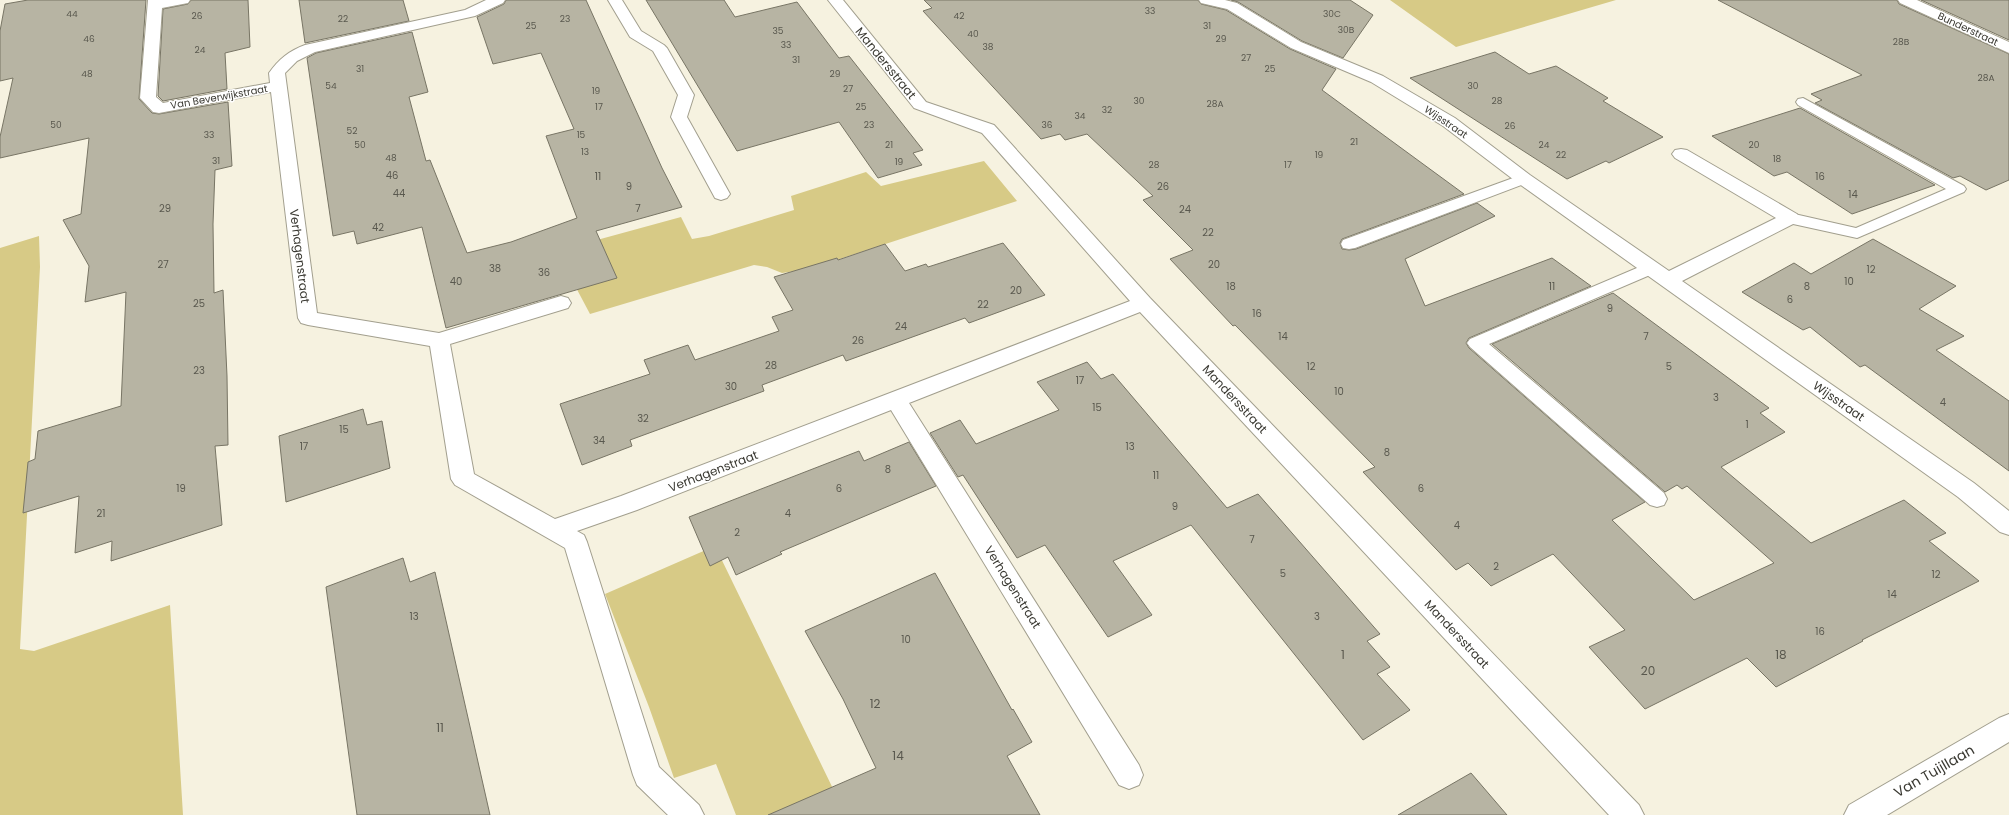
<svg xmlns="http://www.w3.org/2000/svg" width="2009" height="815" viewBox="0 0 2009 815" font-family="Poppins,sans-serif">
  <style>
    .green { fill: #d7ca86 }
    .building { fill: #b7b4a3; stroke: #787565 }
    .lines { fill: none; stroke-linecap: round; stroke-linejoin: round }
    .service-casing { stroke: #a29f8e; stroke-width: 2 }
    .minor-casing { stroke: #a29f8e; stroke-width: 2 }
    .tertiary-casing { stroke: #a29f8e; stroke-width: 2 }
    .service { fill: #fff; fill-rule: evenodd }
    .minor { fill: #fff; fill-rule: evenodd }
    .tertiary { fill: #fff; fill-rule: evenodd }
    .labels { text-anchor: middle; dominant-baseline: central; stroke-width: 3; stroke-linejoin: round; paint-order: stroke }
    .far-number-label { font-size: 9px; fill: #59584e }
    .far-street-label { font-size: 10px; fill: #3a3932; stroke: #fff }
    .number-label { font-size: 10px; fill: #59584e }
    .street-label { font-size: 12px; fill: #3a3932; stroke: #fff }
    .near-number-label { font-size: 12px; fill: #59584e }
    .near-street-label { font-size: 14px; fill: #3a3932; stroke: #fff }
  </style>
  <rect width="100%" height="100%" fill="#f6f2e0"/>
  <path class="green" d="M 1390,0 L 1616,0 L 1456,47 Z
    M 984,161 L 1017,201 L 809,269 L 782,273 L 767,267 L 754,265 L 590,314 L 573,282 L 575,246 L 681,217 L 692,239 L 709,236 L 794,210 L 791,196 L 866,172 L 881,186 Z
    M 39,236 L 40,267 L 20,649 L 34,651 L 170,605 L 183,815 L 0,815 L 0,248 Z
    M 715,546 L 839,801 L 845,815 L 736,815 L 716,764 L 674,778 L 649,707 L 605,594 Z"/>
  <path class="building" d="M 28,0 L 146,0 L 139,99 L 152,113 L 159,114 L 228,102 L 232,166 L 215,170 L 213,224 L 214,293 L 223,290 L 227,376 L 228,445 L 215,446 L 222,525 L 111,561 L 112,541 L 75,553 L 79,496 L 23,513 L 28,462 L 35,459 L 38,431 L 121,406 L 126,292 L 85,302 L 89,266 L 63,220 L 81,214 L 89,138 L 0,158 L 0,137 L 13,78 L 0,81 L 0,31 L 5,4 Z
    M 191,0 L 248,0 L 250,47 L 225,53 L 227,89 L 163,101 L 158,96 L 163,9 L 188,4 Z
    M 299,0 L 403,0 L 409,21 L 305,43 Z
    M 506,0 L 586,0 L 662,168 L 682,207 L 596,231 L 617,278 L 446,328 L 422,227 L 357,244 L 354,231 L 333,236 L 307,58 L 316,53 L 412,32 L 428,92 L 409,97 L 426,161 L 430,160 L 467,253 L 511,242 L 577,218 L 546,136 L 574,129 L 541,53 L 493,64 L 477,17 L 504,4 Z
    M 646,0 L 724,0 L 735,17 L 797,2 L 839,58 L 849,56 L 923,150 L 913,153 L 922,165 L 878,178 L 839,122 L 737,151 Z
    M 924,0 L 1198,0 L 1201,4 L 1226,10 L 1290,49 L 1336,69 L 1322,90 L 1464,194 L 1342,239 L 1340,243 L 1342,249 L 1349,250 L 1356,249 L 1477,203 L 1495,216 L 1405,259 L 1425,306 L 1552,258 L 1591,286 L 1469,338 L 1466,343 L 1469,348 L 1645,502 L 1612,520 L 1694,600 L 1774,563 L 1687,486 L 1682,489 L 1677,485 L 1665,492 L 1492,344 L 1613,293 L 1769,408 L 1760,413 L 1785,432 L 1721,467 L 1811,543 L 1904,500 L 1946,533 L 1929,541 L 1979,581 L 1862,640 L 1863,641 L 1776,687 L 1747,658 L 1645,709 L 1589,647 L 1625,630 L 1553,554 L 1491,586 L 1468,563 L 1456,570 L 1363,472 L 1375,467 L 1235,325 L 1233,326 L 1170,259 L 1193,250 L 1143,200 L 1153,196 L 1087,134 L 1065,140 L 1060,134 L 1041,139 L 923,11 L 932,8 Z
    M 1231,0 L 1350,0 L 1373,15 L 1343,58 L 1302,41 L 1238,2 Z
    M 1718,0 L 1897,0 L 1899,4 L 2009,54 L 2009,180 L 1986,190 L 1960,176 L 1953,178 L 1815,103 L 1822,100 L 1811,94 L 1862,75 Z
    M 1921,0 L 2009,0 L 2009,40 Z
    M 1495,52 L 1529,74 L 1556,66 L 1608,98 L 1603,101 L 1663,137 L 1609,163 L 1606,161 L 1567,179 L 1410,78 Z
    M 1800,108 L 1935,185 L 1852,214 L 1787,172 L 1774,176 L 1712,136 Z
    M 1873,239 L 1956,286 L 1919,309 L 1964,336 L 1936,350 L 2009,401 L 2009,471 L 1865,365 L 1860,367 L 1810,327 L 1803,330 L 1742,292 L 1794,263 L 1811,274 Z
    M 1003,243 L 1045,295 L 969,323 L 965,318 L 846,361 L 843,355 L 762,385 L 764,391 L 630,440 L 632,446 L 582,465 L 560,404 L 650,374 L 644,360 L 688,345 L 695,360 L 779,331 L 772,317 L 793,310 L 774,277 L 837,258 L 838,260 L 885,244 L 905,271 L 926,264 L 928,267 Z
    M 1087,362 L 1101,379 L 1113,374 L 1227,508 L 1258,494 L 1380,634 L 1367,641 L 1390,667 L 1377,674 L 1410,710 L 1363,740 L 1191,525 L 1113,561 L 1152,615 L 1108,637 L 1045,545 L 1017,558 L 963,475 L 958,477 L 930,433 L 960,420 L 976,444 L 1059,410 L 1037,382 Z
    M 363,409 L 367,425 L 382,421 L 390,468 L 286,502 L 279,436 Z
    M 909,442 L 936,486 L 780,552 L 782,554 L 736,575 L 728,557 L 710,566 L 689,517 L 859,451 L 864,461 Z
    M 403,558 L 410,582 L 435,572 L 490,815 L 357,815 L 326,587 Z
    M 935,573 L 1012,710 L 1013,709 L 1032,742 L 1007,756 L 1040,815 L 768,815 L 876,768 L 843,699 L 805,631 Z
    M 1471,773 L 1507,815 L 1398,815 Z"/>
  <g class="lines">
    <defs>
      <path id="service" d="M 1803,98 L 1964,186 L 1966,189 L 1964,192 L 1857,238 L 1784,222 L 1782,218 L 1784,214 L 1790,213 L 1856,228 L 1946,189 L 1798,105 L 1796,102 L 1798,99 Z
        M 1524,174 L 1529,176 L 1532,179 L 1529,182 L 1355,248 L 1349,249 L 1343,248 L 1341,244 L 1343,240 Z
        M 1651,262 L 1657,264 L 1659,268 L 1657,272 L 1489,344 L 1664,493 L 1667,499 L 1664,505 L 1657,507 L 1650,505 L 1470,347 L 1467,343 L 1470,339 Z"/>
      <path id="minor" d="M 148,0 L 190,0 L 188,3 L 162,8 L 156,97 L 163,103 L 270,83 L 269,73 C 279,59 289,51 305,45 L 465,10 L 486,0 L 505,0 L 503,3 L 475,16 L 315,52 L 297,61 L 285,73 L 317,313 L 439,333 L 561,296 L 568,298 L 571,303 L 568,308 L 450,344 L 474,474 L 555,519 L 621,496 L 1130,301 L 982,133 L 914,108 L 828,0 L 843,0 L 926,102 L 994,125 L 1150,298 L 1639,805 L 1644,815 L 1609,815 L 1140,312 L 909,403 L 1139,765 L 1143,775 L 1139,785 L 1129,789 L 1119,785 L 891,410 L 637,510 L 577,531 L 584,535 L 587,542 L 659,767 L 699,805 L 704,815 L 668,815 L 637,785 L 633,775 L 565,548 L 455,485 L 451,479 L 430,346 L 308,325 L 301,323 L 298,318 L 271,92 L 159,113 L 153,112 L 140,98 Z
        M 608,0 L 622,0 L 641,31 L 664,45 L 667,48 L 694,95 L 687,117 L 730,194 L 727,198 L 721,200 L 715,198 L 671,117 L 678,95 L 653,51 L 630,37 Z
        M 1199,0 L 1225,0 L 1237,3 L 1301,42 L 1383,76 L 1455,118 L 1530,175 L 1669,271 L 1776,218 L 1675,158 L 1672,154 L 1675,150 L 1681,149 L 1687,150 L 1797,214 L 1799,218 L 1797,222 L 1682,281 L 1974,483 L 2009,511 L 2009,535 L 2000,532 L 1958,497 L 1518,183 L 1443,126 L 1371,82 L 1291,48 L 1227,9 L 1201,3 Z
        M 2009,714 L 2009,742 L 1887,815 L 1844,815 L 1849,805 L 1999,718 Z"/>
      <path id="tertiary" d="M 1898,0 L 1917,0 L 2009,42 L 2009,53 L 1900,3 Z"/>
    </defs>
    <use href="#service" class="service-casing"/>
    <use href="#minor" class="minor-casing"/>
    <use href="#tertiary" class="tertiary-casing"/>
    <use href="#service" class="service"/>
    <use href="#minor" class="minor"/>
    <use href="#tertiary" class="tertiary"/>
  </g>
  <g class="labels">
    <g class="far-number-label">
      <text x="1150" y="11">33</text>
      <text x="72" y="14">44</text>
      <text x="1332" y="14">30C</text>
      <text x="197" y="16">26</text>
      <text x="959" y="16">42</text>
      <text x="343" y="19">22</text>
      <text x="565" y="19">23</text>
      <text x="531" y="26">25</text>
      <text x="1207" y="26">31</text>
      <text x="1346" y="30">30B</text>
      <text x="778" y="31">35</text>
      <text x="973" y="34">40</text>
      <text x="89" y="39">46</text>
      <text x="1221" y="39">29</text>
      <text x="1901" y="42">28B</text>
      <text x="786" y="45">33</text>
      <text x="988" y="47">38</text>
      <text x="200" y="50">24</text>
      <text x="1246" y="58">27</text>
      <text x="796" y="60">31</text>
      <text x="360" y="69">31</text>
      <text x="1270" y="69">25</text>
      <text x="87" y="74">48</text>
      <text x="835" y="74">29</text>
      <text x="1986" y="78">28A</text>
      <text x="331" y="86">54</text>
      <text x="1473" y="86">30</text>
      <text x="848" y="89">27</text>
      <text x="596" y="91">19</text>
      <text x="1139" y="101">30</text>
      <text x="1497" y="101">28</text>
      <text x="1215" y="104">28A</text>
      <text x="599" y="107">17</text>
      <text x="861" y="107">25</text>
      <text x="1107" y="110">32</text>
      <text x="1080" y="116">34</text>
      <text x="56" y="125">50</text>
      <text x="869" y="125">23</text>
      <text x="1047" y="125">36</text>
      <text x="1510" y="126">26</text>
      <text x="352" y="131">52</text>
      <text x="209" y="135">33</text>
      <text x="581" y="135">15</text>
      <text x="1354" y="142">21</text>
      <text x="360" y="145">50</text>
      <text x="889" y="145">21</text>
      <text x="1544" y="145">24</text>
      <text x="1754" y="145">20</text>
      <text x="585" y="152">13</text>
      <text x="1319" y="155">19</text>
      <text x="1561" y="155">22</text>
      <text x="391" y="158">48</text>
      <text x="1777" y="159">18</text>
      <text x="216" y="161">31</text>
      <text x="899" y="162">19</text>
      <text x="1154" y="165">28</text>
      <text x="1288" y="165">17</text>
    </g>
    <g class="far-street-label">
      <text transform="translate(1968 29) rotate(25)">Bunderstraat</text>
      <text transform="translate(219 97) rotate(-10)">Van Beverwijkstraat</text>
      <text transform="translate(1446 122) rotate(34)">Wijsstraat</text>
    </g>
    <g class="number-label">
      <text x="392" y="175">46</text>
      <text x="598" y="176">11</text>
      <text x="1820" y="176">16</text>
      <text x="629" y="186">9</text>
      <text x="1163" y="186">26</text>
      <text x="399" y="193">44</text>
      <text x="1853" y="194">14</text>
      <text x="165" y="208">29</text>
      <text x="638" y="208">7</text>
      <text x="1185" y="209">24</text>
      <text x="378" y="227">42</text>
      <text x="1208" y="232">22</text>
      <text x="163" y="264">27</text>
      <text x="1214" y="264">20</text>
      <text x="495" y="268">38</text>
      <text x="1871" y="269">12</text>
      <text x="544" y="272">36</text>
      <text x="456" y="281">40</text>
      <text x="1849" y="281">10</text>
      <text x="1231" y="286">18</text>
      <text x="1552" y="286">11</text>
      <text x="1807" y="286">8</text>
      <text x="1016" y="290">20</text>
      <text x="1790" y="299">6</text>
      <text x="199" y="303">25</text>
      <text x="983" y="304">22</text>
      <text x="1610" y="308">9</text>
      <text x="1257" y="313">16</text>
      <text x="901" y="326">24</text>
      <text x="1283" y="336">14</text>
      <text x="1646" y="336">7</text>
      <text x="858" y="340">26</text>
      <text x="771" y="365">28</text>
      <text x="1311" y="366">12</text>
      <text x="1669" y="366">5</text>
      <text x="199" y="370">23</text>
      <text x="1080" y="380">17</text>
      <text x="731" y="386">30</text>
      <text x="1339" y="391">10</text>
      <text x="1716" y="397">3</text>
      <text x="1943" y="402">4</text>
      <text x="1097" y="407">15</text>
      <text x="643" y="418">32</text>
      <text x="1747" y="424">1</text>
      <text x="344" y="429">15</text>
      <text x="599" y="440">34</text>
      <text x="304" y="446">17</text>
      <text x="1130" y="446">13</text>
      <text x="1387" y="452">8</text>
      <text x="888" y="469">8</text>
      <text x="1156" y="475">11</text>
      <text x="181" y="488">19</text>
      <text x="839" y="488">6</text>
      <text x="1421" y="488">6</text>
      <text x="1175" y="506">9</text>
      <text x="101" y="513">21</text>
      <text x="788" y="513">4</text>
      <text x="1457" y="525">4</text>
      <text x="737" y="532">2</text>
      <text x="1252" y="539">7</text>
      <text x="1496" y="566">2</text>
      <text x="1283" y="573">5</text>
      <text x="1936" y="574">12</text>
      <text x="1892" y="594">14</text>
      <text x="414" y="616">13</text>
      <text x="1317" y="616">3</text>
      <text x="1820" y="631">16</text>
      <text x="906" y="639">10</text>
    </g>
    <g class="street-label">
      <text transform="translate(886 63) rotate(51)">Mandersstraat</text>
      <text transform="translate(300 256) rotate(83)">Verhagenstraat</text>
      <text transform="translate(1235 399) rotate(47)">Mandersstraat</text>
      <text transform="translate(1839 401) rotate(35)">Wijsstraat</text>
      <text transform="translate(713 471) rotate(-21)">Verhagenstraat</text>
      <text transform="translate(1013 587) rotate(58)">Verhagenstraat</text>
      <text transform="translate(1457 634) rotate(47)">Mandersstraat</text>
    </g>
    <g class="near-number-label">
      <text x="1343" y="654">1</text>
      <text x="1781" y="654">18</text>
      <text x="1648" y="670">20</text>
      <text x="875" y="703">12</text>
      <text x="440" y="727">11</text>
      <text x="898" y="755">14</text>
    </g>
    <g class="near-street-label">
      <text transform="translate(1934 771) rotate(-30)">Van Tuijllaan</text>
    </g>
  </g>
</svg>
